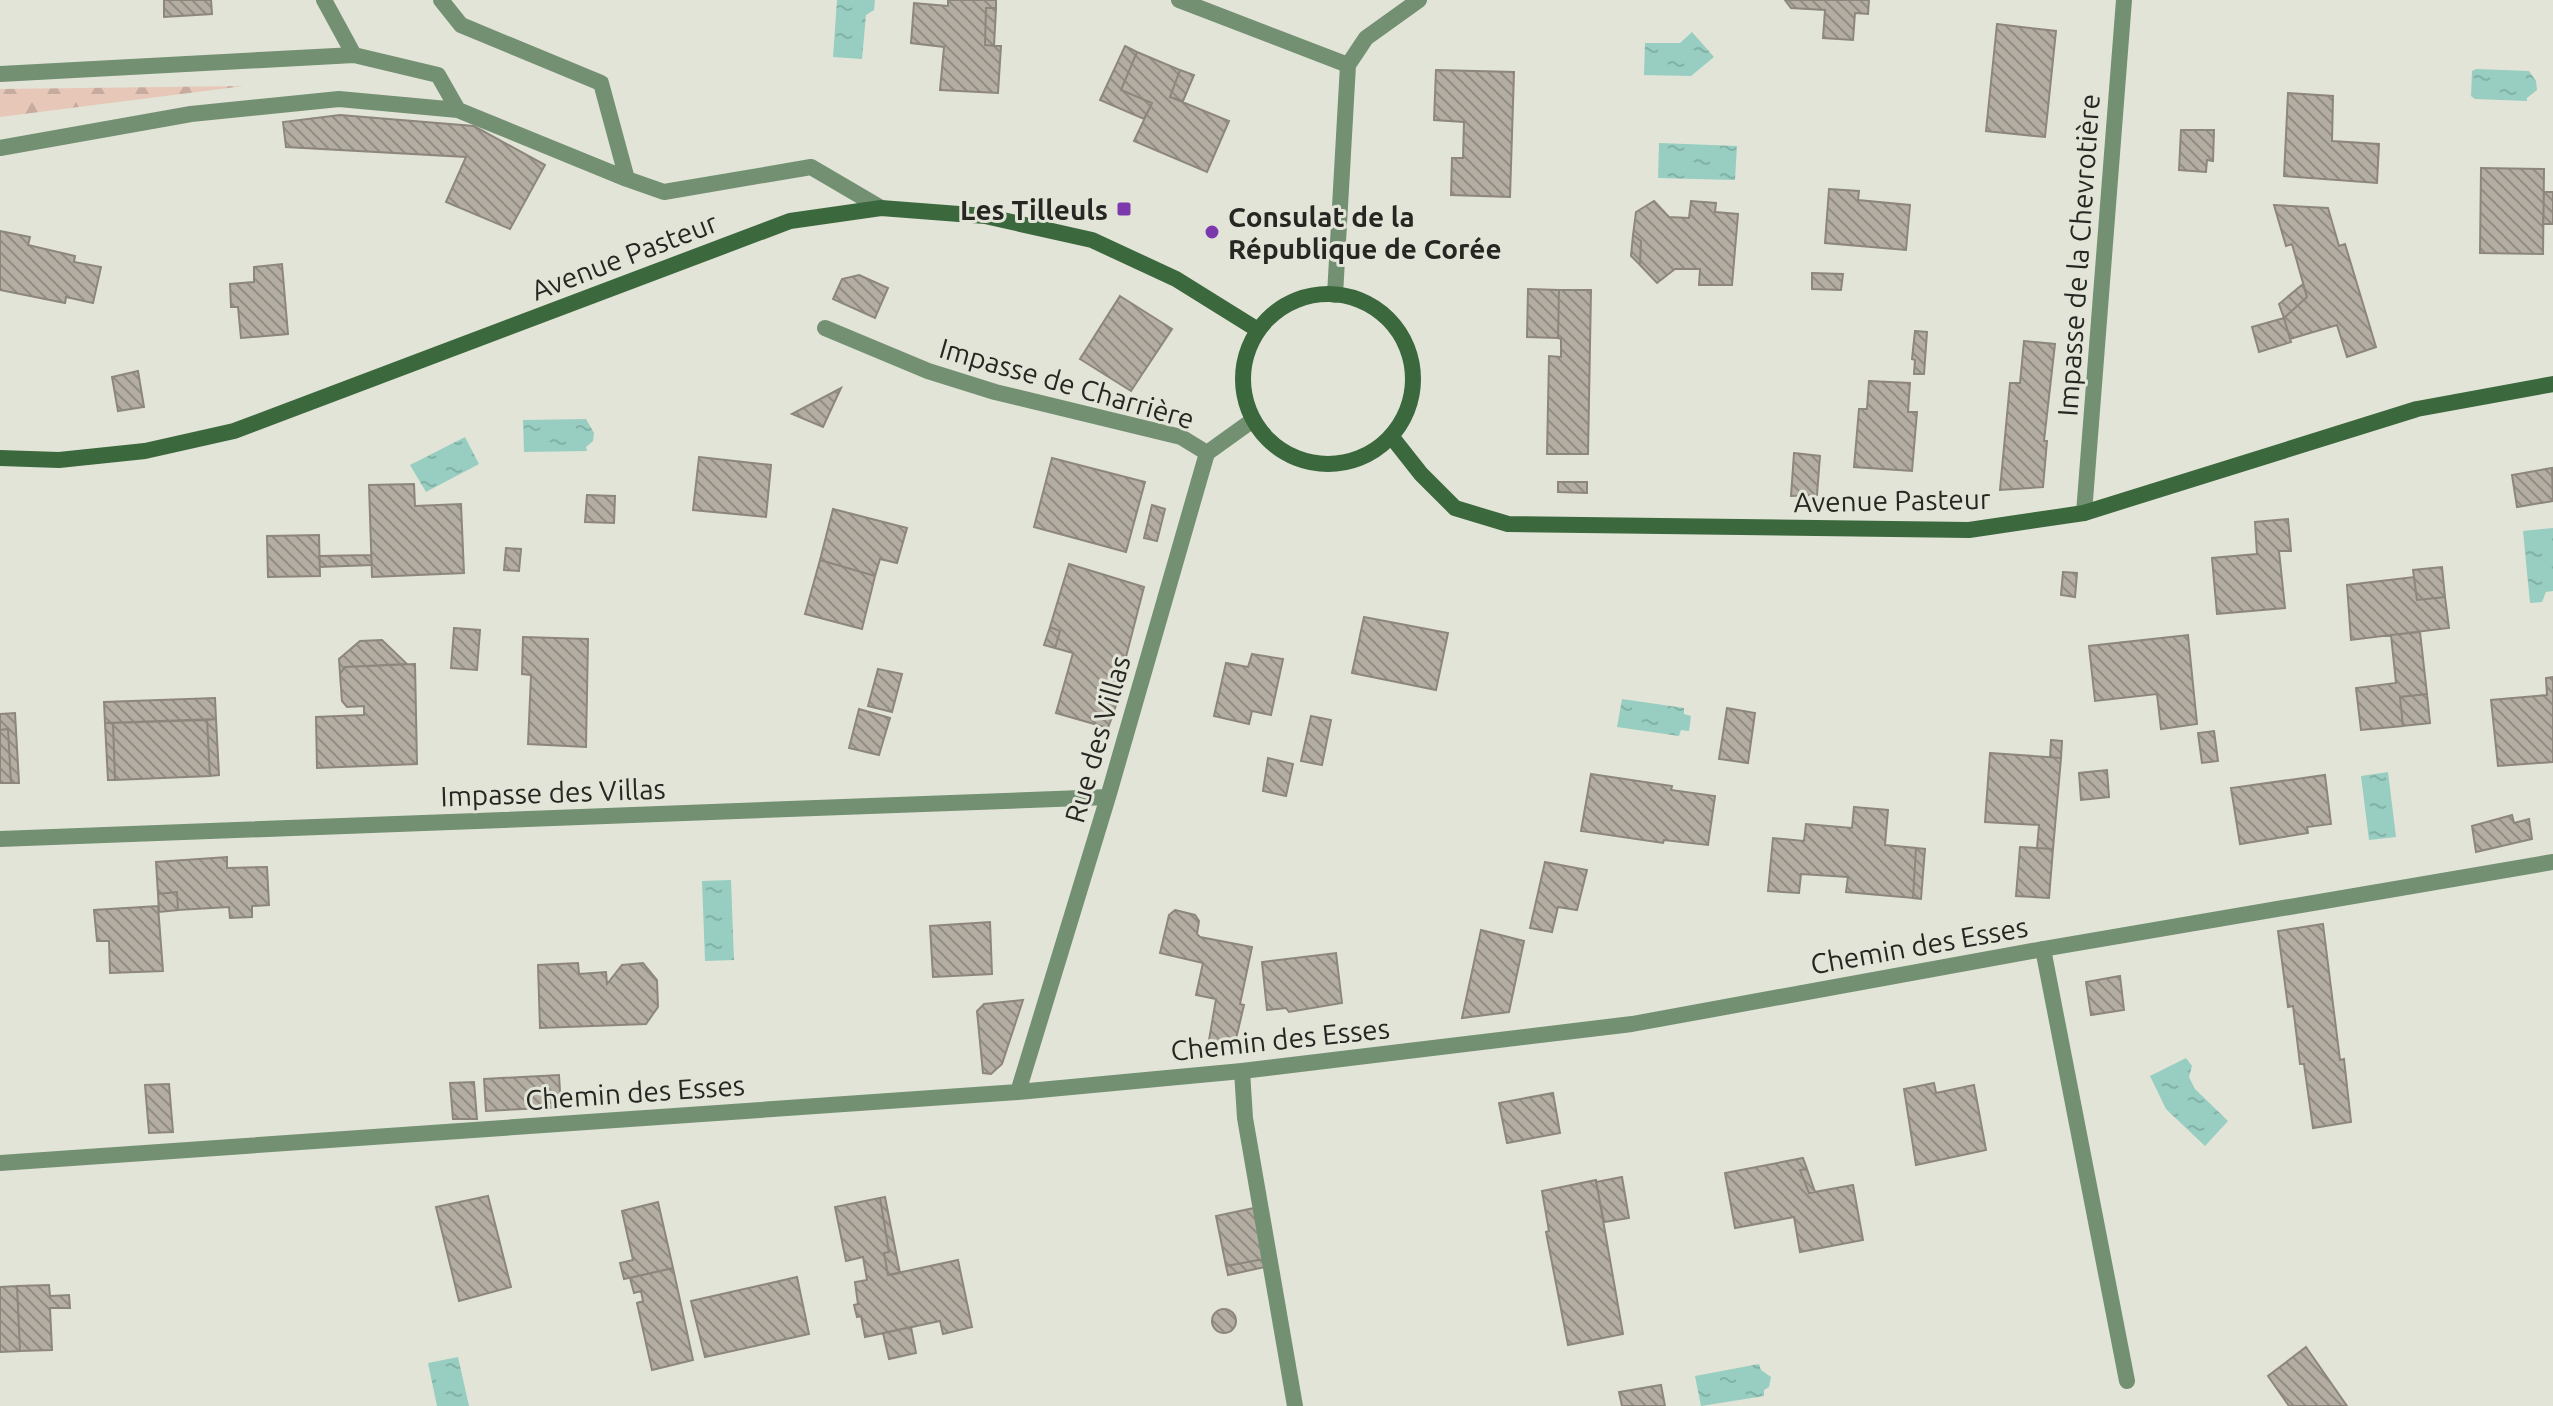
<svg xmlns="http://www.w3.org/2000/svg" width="2553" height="1406" viewBox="0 0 2553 1406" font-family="Ubuntu,sans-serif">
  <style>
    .forest { fill: url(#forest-firs) }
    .water { fill: url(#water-ripples) }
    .building { fill: url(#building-back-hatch); stroke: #8d867c; stroke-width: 2 }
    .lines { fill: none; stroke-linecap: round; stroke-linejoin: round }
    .lane { stroke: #739073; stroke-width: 16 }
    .street { stroke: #739073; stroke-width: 16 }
    .secondary { stroke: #3c683e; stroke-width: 16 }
    .poi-dot { fill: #7c39ad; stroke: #e2e4d7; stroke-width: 3 }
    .labels { text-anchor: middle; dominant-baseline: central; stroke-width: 6; stroke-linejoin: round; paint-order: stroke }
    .poi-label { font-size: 28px; font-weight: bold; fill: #262622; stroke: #e2e4d7; text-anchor: end }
    .street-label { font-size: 28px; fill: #262622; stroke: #e2e4d7 }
  </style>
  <defs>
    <pattern id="forest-firs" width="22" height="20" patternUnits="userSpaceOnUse" patternTransform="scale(2)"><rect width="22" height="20" fill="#e7c7b8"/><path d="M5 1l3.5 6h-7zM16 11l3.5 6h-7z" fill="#c6ab9e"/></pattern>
    <pattern id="water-ripples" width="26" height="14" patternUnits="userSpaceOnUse" patternTransform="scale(2)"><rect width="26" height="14" fill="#97cec1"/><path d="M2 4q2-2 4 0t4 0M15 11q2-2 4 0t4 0" fill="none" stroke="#82b1a6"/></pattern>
    <pattern id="building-back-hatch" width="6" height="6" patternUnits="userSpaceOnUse" patternTransform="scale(2)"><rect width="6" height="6" fill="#b4ada2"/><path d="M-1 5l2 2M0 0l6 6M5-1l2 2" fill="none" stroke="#928d84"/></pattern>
  </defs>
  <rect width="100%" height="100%" fill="#e2e4d7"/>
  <path class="forest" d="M 244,86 L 0,117 L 0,89 Z"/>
  <path class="water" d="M 837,0 L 875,0 L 874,10 L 866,15 L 862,59 L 833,57 Z
    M 1692,32 L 1714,57 L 1691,76 L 1644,75 L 1645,43 L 1680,43 Z
    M 2476,69 L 2529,71 L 2536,81 L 2537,90 L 2527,98 L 2527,101 L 2475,99 L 2471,96 L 2472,71 Z
    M 1659,143 L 1737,146 L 1735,180 L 1658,178 Z
    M 586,419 L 594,433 L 593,441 L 586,447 L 587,451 L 524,452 L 523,420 Z
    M 465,437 L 479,464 L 426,492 L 410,465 Z
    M 2553,528 L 2553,591 L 2546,592 L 2542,602 L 2530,603 L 2523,531 Z
    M 1622,699 L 1684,708 L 1684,714 L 1691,716 L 1689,731 L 1681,730 L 1679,736 L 1617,727 Z
    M 2388,772 L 2396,837 L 2369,840 L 2361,776 Z
    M 731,880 L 734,960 L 705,961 L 702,881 Z
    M 2186,1058 L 2192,1066 L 2189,1077 L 2195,1089 L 2228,1121 L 2205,1146 L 2166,1109 L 2150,1076 Z
    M 458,1357 L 469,1406 L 437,1406 L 428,1363 Z
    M 1759,1364 L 1761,1370 L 1771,1377 L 1769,1387 L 1764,1390 L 1764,1396 L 1701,1406 L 1695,1376 Z"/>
  <path class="building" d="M 164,0 L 211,0 L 212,14 L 164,17 Z
    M 948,0 L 996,0 L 996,8 L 986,8 L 985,45 L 1001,46 L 998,93 L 940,90 L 944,47 L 911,43 L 914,3 L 948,6 Z
    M 1785,0 L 1869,0 L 1868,14 L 1855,13 L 1853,40 L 1823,38 L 1825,10 L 1791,8 Z
    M 986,8 L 996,8 L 994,46 L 985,45 Z
    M 1997,24 L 2056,31 L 2045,137 L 1986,131 Z
    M 1125,46 L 1137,52 L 1121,90 L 1152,103 L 1144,119 L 1100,100 Z
    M 1137,52 L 1180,70 L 1170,97 L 1229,121 L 1207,172 L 1134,141 L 1152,103 L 1121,90 Z
    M 1180,70 L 1194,75 L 1183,101 L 1170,97 Z
    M 1436,70 L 1514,72 L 1510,197 L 1451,195 L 1452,158 L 1463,158 L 1464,122 L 1434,120 Z
    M 2288,93 L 2333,96 L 2332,141 L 2379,144 L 2377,183 L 2284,176 Z
    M 340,115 L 474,126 L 545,165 L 510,229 L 446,202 L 466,157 L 286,147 L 283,122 Z
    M 2181,130 L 2214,130 L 2213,161 L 2207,160 L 2206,172 L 2179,170 Z
    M 2481,168 L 2544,169 L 2543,254 L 2480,253 Z
    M 1829,189 L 1859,191 L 1858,200 L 1910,205 L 1906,250 L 1825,243 Z
    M 2544,192 L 2553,192 L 2553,224 L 2543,224 Z
    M 1654,201 L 1669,217 L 1689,218 L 1691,201 L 1716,203 L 1715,212 L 1738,214 L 1732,285 L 1699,285 L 1700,269 L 1675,269 L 1657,283 L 1640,265 L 1641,241 L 1633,235 L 1636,212 Z
    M 2274,205 L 2328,208 L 2339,246 L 2345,244 L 2376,347 L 2347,357 L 2337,325 L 2290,339 L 2284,318 L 2307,297 L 2292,244 L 2286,246 Z
    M 0,231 L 30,237 L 28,245 L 75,256 L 74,262 L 101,267 L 93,303 L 66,297 L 65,303 L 0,290 Z
    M 1633,235 L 1641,241 L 1640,265 L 1631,256 Z
    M 282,264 L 288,334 L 241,338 L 238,307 L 231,307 L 230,284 L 254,282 L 254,267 Z
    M 1812,273 L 1843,274 L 1841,290 L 1812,289 Z
    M 859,275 L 888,288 L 875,318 L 833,299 L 842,279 Z
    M 2303,284 L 2307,297 L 2284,318 L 2279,304 Z
    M 1528,289 L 1559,290 L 1558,338 L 1527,337 Z
    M 1559,290 L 1591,290 L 1588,454 L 1547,454 L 1549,356 L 1561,357 L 1561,339 L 1558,338 Z
    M 1120,296 L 1172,329 L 1131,391 L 1080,359 Z
    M 2284,318 L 2291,342 L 2259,352 L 2252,327 Z
    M 1915,331 L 1927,332 L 1924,374 L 1914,374 L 1915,360 L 1912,359 Z
    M 2024,341 L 2055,344 L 2044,441 L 2047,441 L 2043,487 L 2000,490 L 2010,383 L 2020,383 Z
    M 138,371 L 144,407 L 118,411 L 112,377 Z
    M 1869,381 L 1910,383 L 1908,412 L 1917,412 L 1912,471 L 1854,467 L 1859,409 L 1867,409 Z
    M 841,388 L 823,427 L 792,414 Z
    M 1794,453 L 1820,456 L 1817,495 L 1791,496 Z
    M 699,457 L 771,465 L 766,517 L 693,510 Z
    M 1052,458 L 1145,482 L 1126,552 L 1034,527 Z
    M 2552,468 L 2553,501 L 2517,507 L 2512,475 Z
    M 1558,482 L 1587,482 L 1587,493 L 1558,492 Z
    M 414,484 L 415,506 L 461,504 L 464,573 L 372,577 L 369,485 Z
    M 587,495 L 615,496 L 614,523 L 585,522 Z
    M 1152,505 L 1165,509 L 1157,541 L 1144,538 Z
    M 833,509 L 907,528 L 897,563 L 880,559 L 875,576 L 820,560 Z
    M 2288,519 L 2291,551 L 2279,551 L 2285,608 L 2217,614 L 2212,558 L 2257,554 L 2255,522 Z
    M 319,535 L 320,576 L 268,577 L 267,536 Z
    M 506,548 L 521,549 L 519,571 L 504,570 Z
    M 371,555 L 372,565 L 320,567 L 319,556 Z
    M 820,560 L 875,576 L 862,629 L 805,614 Z
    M 1069,564 L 1144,587 L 1118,688 L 1120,694 L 1108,728 L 1056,713 L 1073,653 L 1055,648 L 1060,631 L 1050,627 Z
    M 2442,567 L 2445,597 L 2417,600 L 2413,570 Z
    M 2063,572 L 2077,573 L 2075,597 L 2061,595 Z
    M 2414,577 L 2417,600 L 2445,597 L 2449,628 L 2351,640 L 2347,585 Z
    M 1364,617 L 1448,633 L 1436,690 L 1352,673 Z
    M 1050,627 L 1060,631 L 1055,648 L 1044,645 Z
    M 454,628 L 480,630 L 477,670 L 451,668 Z
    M 2420,632 L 2427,694 L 2400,697 L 2403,726 L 2361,730 L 2356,688 L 2396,683 L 2391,635 Z
    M 2188,635 L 2197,724 L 2161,729 L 2157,694 L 2095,701 L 2089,646 Z
    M 523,637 L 588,639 L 586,747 L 528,744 L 531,675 L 522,674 Z
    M 382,640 L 407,664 L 345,667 L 340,674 L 339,659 L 360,641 Z
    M 1252,654 L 1283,659 L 1271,715 L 1252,711 L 1249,724 L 1214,716 L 1226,663 L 1248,667 Z
    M 415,664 L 417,764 L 317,768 L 316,717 L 364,715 L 364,706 L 347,707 L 342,701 L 340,674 L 345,667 Z
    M 878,669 L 902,674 L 892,712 L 868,706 Z
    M 2553,677 L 2553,762 L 2498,766 L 2491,700 L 2547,695 L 2546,678 Z
    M 2427,694 L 2430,723 L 2403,726 L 2400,697 Z
    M 215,698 L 216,719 L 105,723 L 104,702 Z
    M 1727,708 L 1755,713 L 1748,763 L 1719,759 Z
    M 859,709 L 890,718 L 879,755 L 849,748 Z
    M 15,713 L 19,783 L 11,783 L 8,729 L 0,730 L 0,714 Z
    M 1311,716 L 1331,720 L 1322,765 L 1301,761 Z
    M 216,719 L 219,775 L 210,776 L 207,720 Z
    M 207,720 L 210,776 L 115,780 L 113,723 Z
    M 105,723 L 113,723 L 115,780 L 108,780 Z
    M 8,729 L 11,783 L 0,783 L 0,730 Z
    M 2214,731 L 2218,761 L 2202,763 L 2198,733 Z
    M 2051,740 L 2062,741 L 2061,758 L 2050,758 Z
    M 1990,753 L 2061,758 L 2053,849 L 2037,848 L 2039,825 L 1985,822 Z
    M 1268,758 L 1293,764 L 1286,796 L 1263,791 Z
    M 2107,770 L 2109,797 L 2081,800 L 2079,773 Z
    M 1591,774 L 1672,786 L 1671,790 L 1715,796 L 1708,845 L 1664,840 L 1663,843 L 1581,831 Z
    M 2325,775 L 2331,824 L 2307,827 L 2308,833 L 2240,844 L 2231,788 Z
    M 1854,807 L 1888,810 L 1885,845 L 1916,848 L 1913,898 L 1846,892 L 1848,877 L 1801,874 L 1799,893 L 1768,891 L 1773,838 L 1804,841 L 1806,824 L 1852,828 Z
    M 2512,815 L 2514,823 L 2529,819 L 2532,839 L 2476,852 L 2472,826 Z
    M 2020,847 L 2053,849 L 2049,898 L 2016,896 Z
    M 1916,848 L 1925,849 L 1921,899 L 1913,898 Z
    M 227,857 L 227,868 L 267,867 L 269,905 L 252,906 L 252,917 L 230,918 L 229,907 L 178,910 L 177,892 L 158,894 L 156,862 Z
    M 1545,862 L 1587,870 L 1577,910 L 1558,907 L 1552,932 L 1530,928 Z
    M 177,892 L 178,910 L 159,912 L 158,894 Z
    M 158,906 L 163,971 L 110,973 L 109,941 L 97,941 L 94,910 Z
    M 1175,910 L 1195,915 L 1199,921 L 1197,934 L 1200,937 L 1252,947 L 1240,1004 L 1244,1005 L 1235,1043 L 1208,1046 L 1216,999 L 1196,995 L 1203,963 L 1160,953 L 1169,915 Z
    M 990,922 L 992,974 L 933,977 L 930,926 Z
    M 2323,924 L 2340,1060 L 2344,1059 L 2351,1122 L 2313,1128 L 2304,1064 L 2300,1064 L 2293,1006 L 2288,1007 L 2278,931 Z
    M 1481,930 L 1524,941 L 1509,1012 L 1462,1018 Z
    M 1336,953 L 1342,1003 L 1289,1012 L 1286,1008 L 1267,1010 L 1262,962 Z
    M 578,963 L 579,974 L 606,972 L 607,984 L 622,965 L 643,963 L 657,980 L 658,1007 L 646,1024 L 540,1028 L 538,965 Z
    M 2120,976 L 2124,1010 L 2091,1015 L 2086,982 Z
    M 1023,1000 L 1002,1064 L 991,1074 L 983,1073 L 977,1011 L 984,1004 Z
    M 559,1075 L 561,1107 L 486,1111 L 484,1079 Z
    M 474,1082 L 477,1119 L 453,1119 L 450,1083 Z
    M 1934,1083 L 1936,1093 L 1974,1085 L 1986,1150 L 1916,1165 L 1904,1089 Z
    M 169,1084 L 173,1132 L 149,1133 L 145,1085 Z
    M 1553,1093 L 1560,1133 L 1507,1143 L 1499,1103 Z
    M 1803,1158 L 1807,1169 L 1800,1170 L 1809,1193 L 1853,1185 L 1863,1240 L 1800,1252 L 1794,1217 L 1735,1228 L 1725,1173 Z
    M 1807,1169 L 1815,1192 L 1809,1193 L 1800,1170 Z
    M 1622,1177 L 1629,1218 L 1604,1222 L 1596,1182 Z
    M 1596,1180 L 1623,1334 L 1568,1345 L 1546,1232 L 1549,1231 L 1542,1191 Z
    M 488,1196 L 511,1287 L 459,1301 L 436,1207 Z
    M 885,1197 L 900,1273 L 888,1275 L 884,1253 L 889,1252 L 880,1198 Z
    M 880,1198 L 889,1252 L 884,1253 L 888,1275 L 958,1260 L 972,1327 L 943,1334 L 940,1321 L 865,1337 L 861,1316 L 857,1317 L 854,1305 L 858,1304 L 855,1282 L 867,1280 L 863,1257 L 846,1261 L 835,1207 Z
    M 658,1202 L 673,1268 L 624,1279 L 620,1263 L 633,1260 L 622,1211 Z
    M 1254,1208 L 1264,1259 L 1226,1266 L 1216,1216 Z
    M 1264,1259 L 1265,1267 L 1228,1275 L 1226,1266 Z
    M 673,1268 L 693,1360 L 652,1370 L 637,1303 L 643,1301 L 641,1291 L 634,1293 L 630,1278 Z
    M 797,1277 L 809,1334 L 705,1357 L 691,1301 Z
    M 49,1285 L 50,1296 L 69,1295 L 70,1308 L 50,1308 L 52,1350 L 20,1351 L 17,1286 Z
    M 17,1286 L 20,1351 L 0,1352 L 0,1287 Z
    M1212 1321a12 12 0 1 1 24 0a12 12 0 1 1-24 0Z
    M 911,1327 L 916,1353 L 889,1359 L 883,1333 Z
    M 2306,1347 L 2347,1406 L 2289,1406 L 2268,1376 Z
    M 1661,1385 L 1665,1406 L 1622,1406 L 1619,1392 Z"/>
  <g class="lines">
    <path class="lane" d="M 2043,949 L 2127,1381
      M 1242,1071 L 1245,1118 L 1295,1406"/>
    <path class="street" d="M 324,0 L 354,55
      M 441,0 L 461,25 L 601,83 L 627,179
      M 1179,0 L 1348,65
      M 0,74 L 354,55 L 438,75 L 458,110
      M 0,148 L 191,114 L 339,99 L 458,110 L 627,179 L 664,192 L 811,167 L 881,208
      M 1335,295 L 1348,65 L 1366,38 L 1419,0
      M 825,328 L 928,371 L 995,392 L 1181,437 L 1207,453
      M 2084,513 L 2124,0
      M 0,839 L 1108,797
      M 1018,1092 L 1108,797 L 1207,453 L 1253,420
      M 0,1163 L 1018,1092 L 1242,1071 L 1632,1024 L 2043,949 L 2553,862"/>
    <path class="secondary" d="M1243 379a85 85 0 1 1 170 0a85 85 0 1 1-170 0Z
      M 1391,436 L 1421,474 L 1455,508 L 1508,524 L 1969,530 L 2084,513 L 2417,409 L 2553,384
      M 0,458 L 59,460 L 145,451 L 234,431 L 790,221 L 881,208 L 985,216 L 1092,240 L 1176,279 L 1258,330"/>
  </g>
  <g class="poi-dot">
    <rect x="1116" y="201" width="16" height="16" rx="4"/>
    <circle cx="1212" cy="232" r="8"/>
  </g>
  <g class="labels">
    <g class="poi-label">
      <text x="1108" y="209">Les Tilleuls</text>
      <text x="1228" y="216" text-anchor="start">Consulat de la<tspan x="1228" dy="32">République de Corée</tspan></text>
    </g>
    <g class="street-label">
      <text transform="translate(2078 255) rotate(-86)">Impasse de la Chevrotière</text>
      <text transform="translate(624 256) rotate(-21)">Avenue Pasteur</text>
      <text transform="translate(1067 383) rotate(16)">Impasse de Charrière</text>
      <text transform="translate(1892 500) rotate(-1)">Avenue Pasteur</text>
      <text transform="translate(1097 739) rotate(-74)">Rue des Villas</text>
      <text transform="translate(553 792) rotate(-2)">Impasse des Villas</text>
      <text transform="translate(1919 945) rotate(-10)">Chemin des Esses</text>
      <text transform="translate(1280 1039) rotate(-6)">Chemin des Esses</text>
      <text transform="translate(635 1092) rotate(-4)">Chemin des Esses</text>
    </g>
  </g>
</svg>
